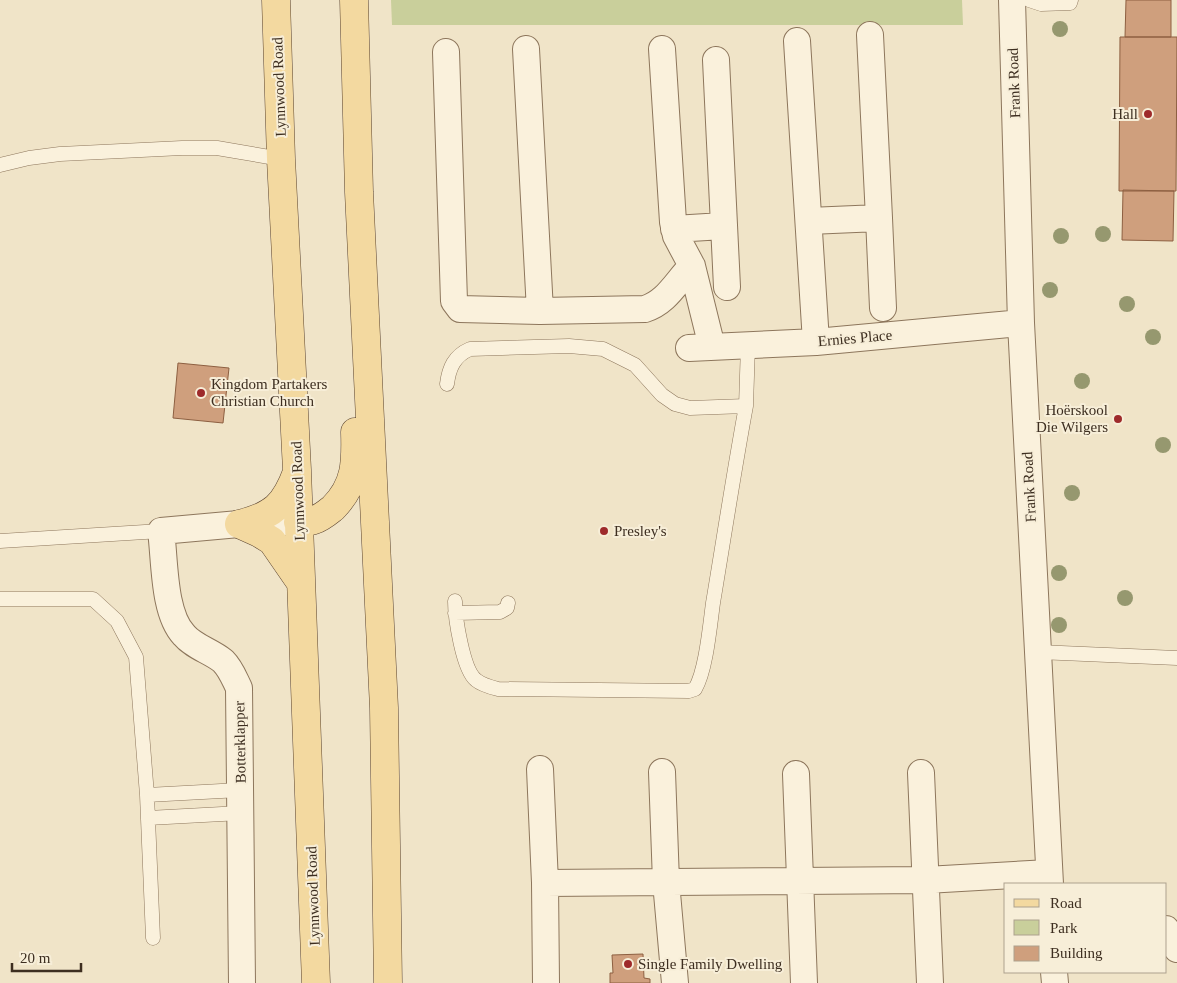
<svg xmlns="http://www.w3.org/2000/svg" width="1177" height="983" viewBox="0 0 1177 983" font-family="'Times New Roman',serif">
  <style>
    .green { fill: #c9cf9b }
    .building { fill: #cf9f7d; stroke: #8d5f41 }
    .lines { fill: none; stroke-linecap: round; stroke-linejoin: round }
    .lane-casing { stroke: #8d765c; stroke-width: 15 }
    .street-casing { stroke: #8d765c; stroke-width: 28 }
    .primary-casing { stroke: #5b4430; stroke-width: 29 }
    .lane { stroke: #faf1dc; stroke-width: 14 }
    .street { stroke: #faf1dc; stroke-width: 26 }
    .primary { stroke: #f3d9a0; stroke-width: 28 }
    .tree { fill: #96986f }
    .poi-dot { fill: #9e2a2b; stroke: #f7eed8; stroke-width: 2 }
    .labels { text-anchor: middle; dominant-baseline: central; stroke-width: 4; stroke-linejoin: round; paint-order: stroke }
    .street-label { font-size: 15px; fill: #3d2e20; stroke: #f7eed8 }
    .poi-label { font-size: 15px; fill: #3d2e20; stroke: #f7eed8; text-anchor: start }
  </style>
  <rect width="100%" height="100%" fill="#f0e4c8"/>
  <path class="green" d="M 391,0 L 962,0 L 963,25 L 392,25 Z"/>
  <path class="building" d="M 1126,0 L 1171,0 L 1171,37 L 1125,37 Z
    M 1120,37 L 1177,37 L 1176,191 L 1119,191 Z
    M 1123,190 L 1174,191 L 1173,241 L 1122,240 Z
    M 178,363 L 229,368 L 223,423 L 173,418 Z
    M 643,954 L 644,978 L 650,979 L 650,983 L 610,983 L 610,973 L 613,973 L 612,955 Z"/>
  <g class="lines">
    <defs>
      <path id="lane" d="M 1029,0 L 1041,4 L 1070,3 L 1071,0
        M 0,165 L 29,158 L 60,154 L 182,148 L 217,148 L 281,159
        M 447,384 C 449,368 454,356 470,349 L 569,346 L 603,349 L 635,365 L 662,395 L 675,404 L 690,408 L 746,406 C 734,471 724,537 713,603 C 710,625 706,671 695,689 L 689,691 L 498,689 C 490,687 482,685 476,680 C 463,670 455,618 455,601
        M 746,406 L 748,345
        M 0,541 L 161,531
        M 0,599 L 93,599 L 117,621 L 136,657 L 147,795 L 153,938
        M 455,613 L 500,612 L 507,608 L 508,603
        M 1038,652 L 1177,658
        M 147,795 L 240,790
        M 148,818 L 241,813"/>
      <path id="street" d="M 1012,0 L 1021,323 L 1050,884
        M 870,35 L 879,218
        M 797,41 L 816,342
        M 526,49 L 540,311
        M 662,49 L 673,222 L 676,236 L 692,266 L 712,347
        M 446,52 L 454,301 L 460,309 L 540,311 L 645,309 C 667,302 676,282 692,266
        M 716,60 L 727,287
        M 809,221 L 879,218 L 883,308
        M 674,229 L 723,226
        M 689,348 L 816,342 L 1021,323
        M 540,769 L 545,883 L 546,983
        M 662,772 L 666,882 L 675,983
        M 921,773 L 930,983
        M 796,774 L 804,983
        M 545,883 L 926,880 L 1049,873
        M 1166,929 L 1177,949
        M 1054,972 L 1055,983
        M 242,983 L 239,688 C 234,678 231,669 223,661 C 211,651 194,647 184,635 C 163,613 165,560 161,531 L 239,524 L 298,522"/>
      <path id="primary" d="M 276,0 L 281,159 L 297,470 L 316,983
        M 354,0 L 359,192 L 384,708 L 388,983
        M 298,522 C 303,521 309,522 314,520 C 321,518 328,512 333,508 C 356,485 356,462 355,432
        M 239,524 L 259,533 L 272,541 L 301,583
        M 239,524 C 273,516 285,505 297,472"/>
    </defs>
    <use href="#lane" class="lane-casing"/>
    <use href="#street" class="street-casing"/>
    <use href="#primary" class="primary-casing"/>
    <use href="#lane" class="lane"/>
    <use href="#street" class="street"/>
    <use href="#primary" class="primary"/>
  </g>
  <g class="tree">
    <circle cx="1060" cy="29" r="8"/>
    <circle cx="1103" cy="234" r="8"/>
    <circle cx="1061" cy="236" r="8"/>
    <circle cx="1050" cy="290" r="8"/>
    <circle cx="1127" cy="304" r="8"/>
    <circle cx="1153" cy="337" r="8"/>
    <circle cx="1082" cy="381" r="8"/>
    <circle cx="1163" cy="445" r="8"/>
    <circle cx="1072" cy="493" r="8"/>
    <circle cx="1059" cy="573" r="8"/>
    <circle cx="1125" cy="598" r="8"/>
    <circle cx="1059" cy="625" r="8"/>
  </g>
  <g class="poi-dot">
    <circle cx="1148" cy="114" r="5"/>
    <circle cx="201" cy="393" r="5"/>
    <circle cx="1118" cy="419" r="5"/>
    <circle cx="604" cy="531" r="5"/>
    <circle cx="628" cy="964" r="5"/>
  </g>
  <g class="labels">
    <g class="street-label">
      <text transform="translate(1014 83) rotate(-92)">Frank Road</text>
      <text transform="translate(279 87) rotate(-92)">Lynnwood Road</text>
      <text transform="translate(855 338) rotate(-5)">Ernies Place</text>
      <text transform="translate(1029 487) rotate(-93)">Frank Road</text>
      <text transform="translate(298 491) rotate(-92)">Lynnwood Road</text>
      <text transform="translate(240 742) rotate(-91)">Botterklapper</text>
      <text transform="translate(313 896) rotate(-92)">Lynnwood Road</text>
    </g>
    <g class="poi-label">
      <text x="1138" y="114" text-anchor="end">Hall</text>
      <text x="211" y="384">Kingdom Partakers<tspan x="211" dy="17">Christian Church</tspan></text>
      <text x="1108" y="410" text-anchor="end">Hoërskool<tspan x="1108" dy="17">Die Wilgers</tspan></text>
      <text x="614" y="531">Presley's</text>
      <text x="638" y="964">Single Family Dwelling</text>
    </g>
  </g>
  <rect x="1004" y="883" width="162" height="90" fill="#f7eed8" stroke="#ada18e"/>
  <rect x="1014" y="899" width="25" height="8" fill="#f3d9a0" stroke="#ada18e"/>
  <text x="1050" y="908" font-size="15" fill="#3d2e20">Road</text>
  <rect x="1014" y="920" width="25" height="15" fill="#c9cf9b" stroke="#ada18e"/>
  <text x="1050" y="933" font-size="15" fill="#3d2e20">Park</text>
  <rect x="1014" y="946" width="25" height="15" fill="#cf9f7d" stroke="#ada18e"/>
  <text x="1050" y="958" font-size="15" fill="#3d2e20">Building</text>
  <path d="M12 963v8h69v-8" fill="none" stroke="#3d2e20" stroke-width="2.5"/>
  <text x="20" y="963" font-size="15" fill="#3d2e20" stroke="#f7eed8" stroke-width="4" paint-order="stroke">20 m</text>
</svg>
